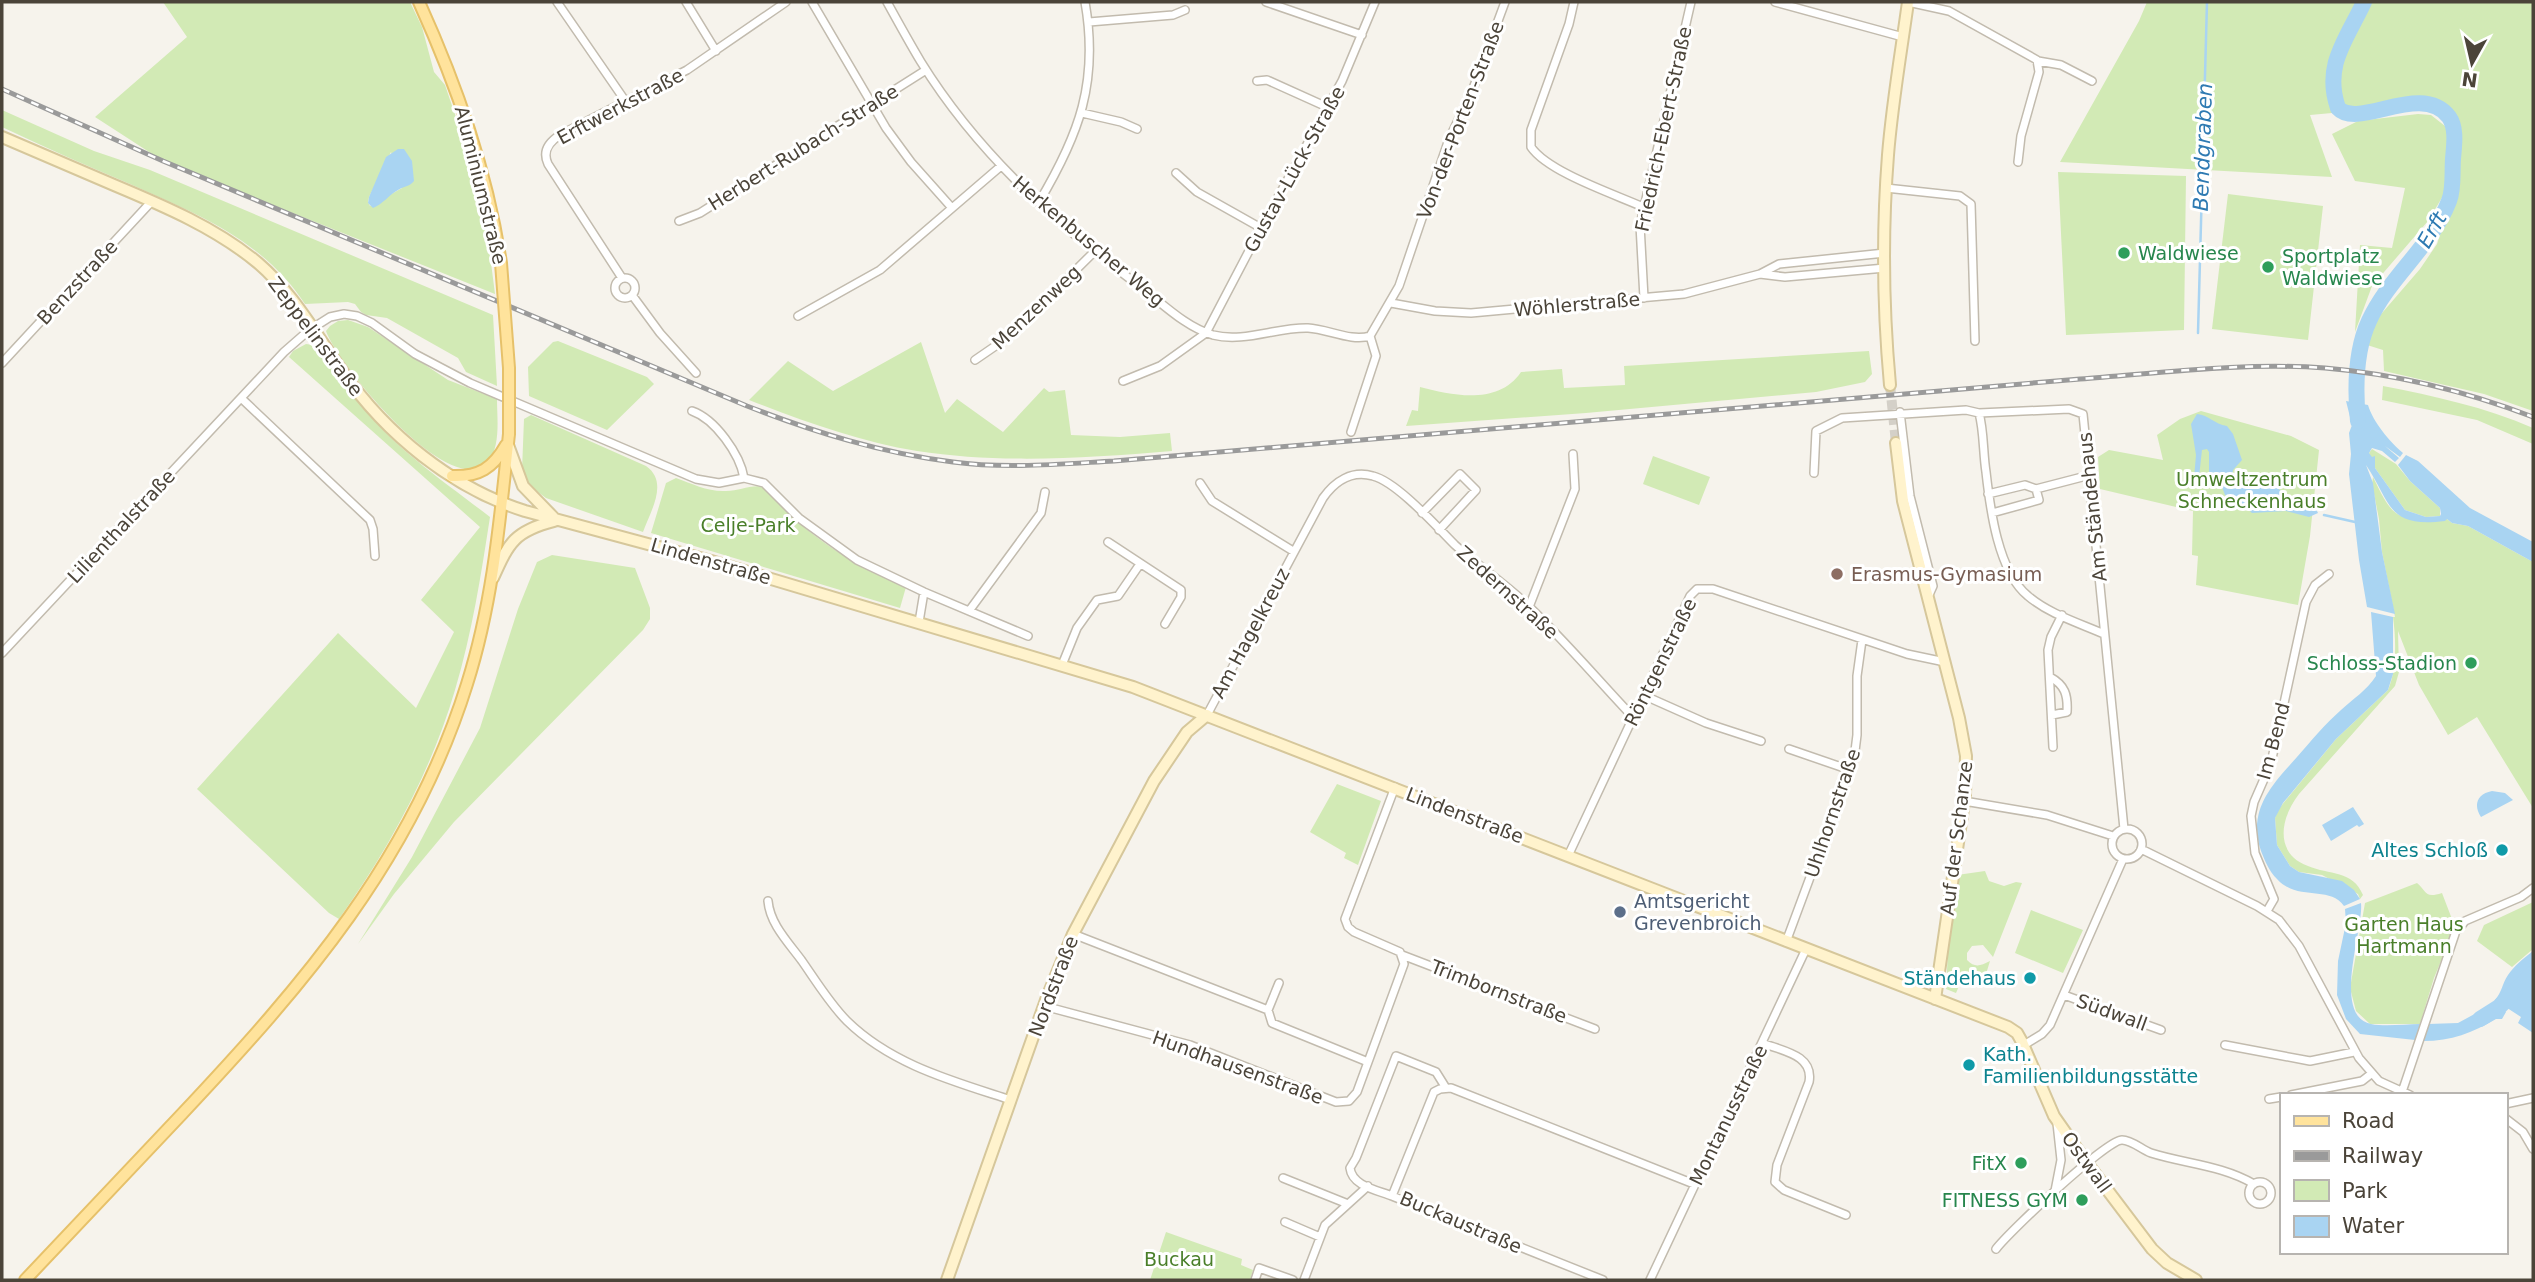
<svg xmlns="http://www.w3.org/2000/svg" width="2535" height="1282" viewBox="0 0 2535 1282" font-family="'DejaVu Sans',sans-serif">
  <style>
    .green { fill: #d2eab5; fill-rule: evenodd }
    .water { fill: #a9d4f2 }
    .lines { fill: none; stroke-linecap: round; stroke-linejoin: round }
    .stream { stroke: #a9d4f2; stroke-width: 2.5 }
    .river { stroke: #a9d4f2; stroke-width: 16 }
    .secondary-tunnel { stroke: #d4d0c8; stroke-width: 10; stroke-dasharray: 10 5; stroke-linecap: butt }
    .street-casing { stroke: #c2bbae; stroke-width: 10 }
    .secondary-casing { stroke: #d6c79b; stroke-width: 14 }
    .primary-casing { stroke: #e6c16a; stroke-width: 14 }
    .street { stroke: #fff; stroke-width: 7 }
    .secondary { stroke: #fff3cd; stroke-width: 10 }
    .primary { stroke: #ffe39c; stroke-width: 10 }
    .rail-casing { stroke: #9a9a9a; stroke-width: 5 }
    .rail { stroke: #fff; stroke-width: 2.5; stroke-dasharray: 8; stroke-linecap: butt }
    .primary-bridge-casing { stroke: #e6c16a; stroke-width: 14; stroke-linecap: butt }
    .primary-bridge { stroke: #ffe39c; stroke-width: 10 }
    .leisure-dot { fill: #2e9e5b; stroke: #fff; stroke-width: 2.5 }
    .education-dot { fill: #8d6e63; stroke: #fff; stroke-width: 2.5 }
    .culture-dot { fill: #0f9aa8; stroke: #fff; stroke-width: 2.5 }
    .service-dot { fill: #5c6f8a; stroke: #fff; stroke-width: 2.5 }
    .labels { text-anchor: middle; dominant-baseline: central; stroke-width: 6; stroke-linejoin: round; paint-order: stroke }
    .street-label { font-size: 19px; fill: #4b4439; stroke: #fff }
    .leisure-label { font-size: 19px; fill: #27864d; stroke: #fff; text-anchor: end }
    .park-label { font-size: 19px; fill: #4a7f2a; stroke: #fff }
    .education-label { font-size: 19px; fill: #785e54; stroke: #fff; text-anchor: start }
    .culture-label { font-size: 19px; fill: #0d838f; stroke: #fff; text-anchor: end }
    .service-label { font-size: 19px; fill: #4e5e75; stroke: #fff; text-anchor: start }
    .water-label { font-size: 21px; font-style: italic; fill: #2e7ab2; stroke: #fff }
  </style>
  <rect width="100%" height="100%" fill="#f6f3ec"/>
  <path class="green" d="M 163,2 L 410,2 L 422,27 L 434,72 L 445,85 L 465,144 L 479,199 L 490,255 L 495,294 L 163,161 L 95,117 L 187,37 ZM 391,152 L 402,188 L 370,206 L 368,202 L 369,197 Z
    M 2147,2 L 2533,2 L 2533,411 L 2484,394 L 2384,371 L 2383,350 L 2367,345 L 2376,320 L 2420,269 L 2437,244 L 2451,201 L 2455,147 L 2451,119 L 2443,109 L 2433,105 L 2405,102 L 2387,108 L 2310,115 L 2332,177 L 2060,162 L 2139,21 Z
    M 2,110 L 94,151 L 150,170 L 493,315 L 497,386 L 466,372 L 458,358 L 387,318 L 366,315 L 361,312 L 355,304 L 348,302 L 305,304 C 263,240 197,214 130,184 C 87,166 44,147 2,127 Z
    M 2418,114 L 2431,115 L 2445,126 L 2452,146 L 2443,196 L 2428,221 L 2372,286 L 2355,332 L 2360,245 L 2392,248 L 2405,188 L 2355,181 L 2332,134 L 2358,121 Z
    M 2058,172 L 2186,176 L 2184,330 L 2066,335 Z
    M 2228,194 L 2323,206 L 2308,340 L 2212,329 Z
    M 348,320 L 368,327 L 448,380 L 497,399 C 497,418 501,446 488,462 C 451,503 337,364 326,331 L 330,326 L 338,321 Z
    M 558,341 L 647,377 L 654,384 L 607,430 L 529,396 L 528,367 L 553,342 Z
    M 921,342 L 945,413 L 957,399 L 1003,432 L 1044,388 L 1049,392 L 1065,390 L 1071,435 L 1120,437 L 1170,433 L 1172,451 C 1087,458 1002,464 917,451 C 860,442 803,421 749,400 L 788,361 L 833,391 Z
    M 306,344 C 324,344 348,388 359,402 C 393,448 445,482 490,517 C 481,575 472,633 455,690 C 431,772 388,850 339,919 L 329,913 L 197,789 L 338,633 L 416,708 L 454,632 L 421,600 L 480,527 L 289,357 L 293,351 Z
    M 1869,351 L 1872,374 L 1865,382 L 1816,392 L 1586,413 L 1406,426 L 1412,410 L 1418,411 L 1420,387 C 1454,396 1499,405 1521,372 L 1562,369 L 1564,388 L 1625,385 L 1624,366 Z
    M 2383,386 C 2434,396 2485,407 2533,428 L 2533,444 L 2477,420 L 2382,400 Z
    M 2201,411 L 2291,436 L 2319,450 L 2310,536 L 2298,605 L 2196,585 L 2198,556 L 2192,555 L 2193,511 L 2100,489 L 2098,457 L 2109,450 L 2163,460 L 2157,435 L 2180,419 Z
    M 531,415 L 646,466 C 669,482 651,510 643,532 L 546,498 L 530,486 L 522,470 L 524,419 Z
    M 2372,449 L 2396,464 L 2410,481 L 2440,508 L 2440,516 L 2426,517 L 2405,510 L 2375,468 L 2369,453 Z
    M 1653,456 L 1710,477 L 1699,505 L 1643,484 Z
    M 2373,477 C 2396,525 2397,517 2447,519 L 2452,523 L 2468,526 L 2533,562 L 2533,808 L 2477,717 L 2448,735 L 2419,685 L 2398,631 L 2399,672 L 2395,686 L 2299,794 C 2281,817 2273,853 2308,866 C 2329,875 2353,870 2363,895 L 2360,899 L 2358,894 L 2322,875 L 2299,872 L 2290,866 L 2277,845 L 2275,818 L 2277,811 L 2336,739 L 2388,690 C 2397,669 2396,639 2393,617 L 2395,617 L 2382,552 L 2379,519 L 2372,484 Z
    M 676,478 C 693,484 708,492 726,491 C 740,491 750,484 765,487 C 801,533 853,565 906,587 L 900,608 L 651,533 L 666,483 Z
    M 552,555 L 635,568 L 650,608 L 650,619 L 643,630 L 454,822 L 394,894 L 358,944 L 412,857 L 480,728 L 518,609 L 537,562 Z
    M 1337,784 L 1381,801 L 1358,865 L 1344,858 L 1346,853 L 1310,832 Z
    M 1985,871 L 1989,881 L 2004,886 L 2016,882 L 2022,883 L 1993,957 L 1983,945 L 1972,946 L 1967,953 L 1967,960 C 1975,968 1980,966 1990,961 L 1983,984 L 1963,977 L 1956,993 L 1946,989 L 1949,933 L 1957,875 Z
    M 2417,883 C 2427,891 2424,899 2442,893 L 2455,927 L 2434,978 L 2420,1024 L 2370,1024 L 2356,1011 L 2350,988 L 2365,903 Z
    M 2533,902 L 2533,949 L 2512,967 L 2477,941 L 2484,925 Z
    M 2031,910 L 2083,930 L 2063,973 L 2015,953 Z
    M 1166,1232 L 1242,1259 L 1241,1265 L 1253,1270 L 1250,1280 L 1150,1280 Z"/>
  <path class="water" d="M 398,149 L 404,149 L 412,161 L 414,181 C 409,187 404,186 398,190 C 389,195 383,204 373,208 L 368,203 L 369,197 L 386,157 Z
    M 2346,401 L 2368,405 C 2373,422 2390,442 2403,453 L 2400,457 L 2385,446 L 2399,458 L 2395,462 L 2382,451 L 2372,448 L 2369,453 L 2372,457 L 2375,456 L 2375,468 L 2405,510 L 2426,517 L 2440,516 L 2441,514 L 2440,508 L 2410,481 L 2398,465 L 2406,455 L 2418,461 L 2470,508 L 2533,542 L 2533,562 L 2468,526 L 2452,523 L 2447,519 L 2445,521 C 2387,528 2392,504 2366,465 L 2373,483 L 2382,552 L 2395,614 L 2367,607 L 2359,560 L 2349,474 L 2351,454 L 2349,433 L 2352,425 Z
    M 2197,414 C 2209,415 2214,424 2227,426 L 2233,434 L 2242,460 L 2233,470 L 2231,482 L 2243,486 L 2267,479 L 2282,492 L 2286,501 L 2316,509 L 2318,513 L 2309,517 L 2286,511 L 2252,513 L 2244,505 L 2225,495 L 2222,487 L 2209,476 L 2209,452 L 2207,449 L 2202,450 L 2199,477 L 2196,479 L 2194,478 L 2196,455 L 2191,424 Z
    M 2371,612 L 2393,617 L 2393,674 L 2388,690 L 2336,739 L 2283,803 L 2275,818 L 2277,845 L 2290,866 L 2299,872 L 2342,881 L 2354,890 L 2360,899 L 2344,906 C 2329,885 2298,902 2277,879 C 2269,871 2265,861 2261,851 C 2247,810 2272,785 2297,757 C 2311,741 2325,724 2341,710 C 2353,699 2367,690 2376,676 Z
    M 2492,791 L 2505,793 L 2513,800 L 2481,817 C 2473,805 2477,794 2492,791 Z
    M 2353,807 L 2364,824 L 2359,827 L 2357,825 L 2331,841 L 2322,825 Z
    M 2361,903 C 2364,928 2331,1016 2371,1024 C 2386,1027 2405,1024 2420,1024 L 2415,1040 L 2360,1034 L 2346,1019 L 2337,995 L 2338,961 L 2346,923 L 2345,909 Z
    M 2533,951 L 2533,1033 L 2518,1023 L 2521,1017 L 2495,1000 C 2502,992 2502,984 2508,975 C 2514,966 2524,958 2533,951 Z
    M 2493,1004 L 2506,1012 L 2502,1019 L 2496,1019 C 2472,1033 2452,1041 2423,1041 L 2428,1024 L 2458,1023 Z"/>
  <g class="lines">
    <path class="stream" d="M 2198,333 L 2207,2
      M 2324,515 L 2355,522"/>
    <path class="river" d="M 2358,421 C 2355,389 2355,351 2369,321 C 2389,277 2431,247 2449,201 C 2454,189 2452,172 2453,159 C 2454,146 2457,128 2449,117 C 2422,81 2358,130 2338,108 C 2323,65 2347,39 2364,2
      M 2480,1019 L 2499,1007 L 2533,973"/>
    <path class="secondary-tunnel" d="M 1890,385 L 1896,443"/>
    <defs>
      <path id="street" d="M 557,2 L 626,102
        M 686,2 L 716,51
        M 812,2 L 886,128 L 911,162 L 952,208
        M 887,2 C 898,22 909,42 921,62 C 976,151 1055,223 1138,285 C 1161,302 1185,327 1213,335 C 1244,343 1277,327 1308,328 C 1328,329 1351,342 1370,336
        M 1266,2 L 1362,35
        M 1574,2 L 1569,24 L 1531,130 L 1531,147 C 1548,172 1614,194 1643,207
        M 1775,2 L 1903,37
        M 1908,2 L 1949,11 L 2037,60 L 2039,72 L 2021,136 L 2018,162
        M 1089,22 L 1173,15 L 1185,10
        M 2038,61 L 2061,65 L 2092,81
        M 1257,81 L 1267,80 L 1327,107
        M 1082,113 L 1121,122 L 1137,129
        M 1176,173 L 1197,192 L 1261,228
        M 1886,188 L 1960,196 L 1971,204 L 1975,341
        M 1039,202 C 1079,135 1099,82 1085,2
        M 679,221 L 700,213 L 926,70
        M 1760,274 L 1779,264 L 1885,253
        M615 288a10 10 0 1 1 20 0a10 10 0 1 1-20 0Z
        M 622,278 L 548,164 C 542,151 549,142 560,135 L 687,70 L 786,2
        M 632,295 L 660,333 L 696,373
        M 1644,298 L 1640,225 L 1691,2
        M 1391,303 L 1435,311 L 1471,313 L 1684,294 L 1760,274 L 1785,277 L 1885,268
        M 798,316 L 880,270 L 1001,166
        M 1370,336 L 1399,286 L 1449,139 L 1471,94 L 1505,2
        M 975,360 L 1007,338 L 1095,251
        M 2,363 L 152,201
        M 1123,381 L 1160,366 L 1206,333 L 1261,228 L 1342,81 L 1375,2
        M 241,398 L 370,520 L 373,529 L 375,556
        M 692,411 C 715,419 740,454 744,478 L 764,483 L 799,518 L 857,560 L 924,592 L 1028,636
        M 1900,412 L 1910,496 L 1933,586 L 1928,597
        M 1979,413 C 1984,431 1983,453 1986,472 C 1990,508 1998,572 2028,596 C 2049,614 2079,623 2104,634
        M 1351,432 L 1376,356 L 1370,336
        M 1814,473 L 1816,431 L 1842,418 L 1966,410 L 1979,413 L 2069,409 L 2083,414 L 2124,829
        M 1200,483 L 1212,501 L 1293,551
        M 1988,494 L 2025,485 L 2036,489
        M 1422,513 L 1460,474 L 1476,490 L 1439,530
        M 1992,513 L 2039,500 L 2036,489 L 2090,475
        M 1108,542 L 1181,590 L 1181,597 L 1165,624
        M 1529,607 L 1575,489 L 1573,454
        M 969,611 L 1041,513 L 1045,492
        M 919,622 L 924,592
        M 2,653 L 284,352 L 308,331 L 330,317 L 344,314 L 357,316 L 372,323 L 415,354 L 470,383 L 696,479 L 719,483 L 744,478
        M 1062,665 L 1077,628 L 1097,600 L 1118,596 L 1140,564
        M 2050,677 C 2065,685 2068,695 2067,712 L 2052,715
        M 1643,695 L 1706,723 L 1761,741
        M 1207,715 L 1323,498 C 1335,481 1352,470 1373,476 C 1397,482 1437,527 1455,545 C 1476,564 1500,580 1522,600 C 1561,636 1596,678 1633,717
        M 2053,747 L 2048,650 L 2051,637 L 2062,615
        M 1789,749 L 1850,770
        M 1964,801 L 2047,815 L 2113,836
        M2112 844a15 15 0 1 1 30 0a15 15 0 1 1-30 0Z
        M 2141,849 L 2257,906 L 2279,920 L 2299,946 L 2359,1058 L 2379,1081 L 2410,1095
        M 1568,856 L 1690,596 L 1697,589 L 1713,589 L 1907,654 L 1945,662
        M 768,901 C 770,924 788,942 802,961 C 816,981 830,1004 847,1021 C 892,1065 953,1081 1011,1100
        M 2267,911 L 2274,899 L 2255,853 L 2251,816 L 2254,802 L 2271,763 L 2306,602 L 2315,585 L 2329,574
        M 2459,929 L 2465,921 L 2521,897 L 2533,888
        M 1073,934 L 1268,1010 L 1272,1023 L 1368,1062
        M 1786,942 L 1854,759 L 1857,735 L 1857,676 L 1862,640
        M 1402,955 L 1595,1029
        M 2064,995 L 2161,1030
        M 1044,1006 L 1190,1045 L 1336,1102 L 1349,1101 L 1357,1092 L 1404,964 L 1400,952 L 1354,932 L 1348,927 L 1345,919 L 1395,787
        M 1268,1010 L 1279,983
        M 1762,1043 C 1783,1051 1814,1055 1809,1082 L 1777,1165 L 1775,1182 L 1784,1190 L 1846,1215
        M 2024,1045 L 2042,1034 L 2050,1025 L 2123,859
        M 2225,1045 L 2310,1061 L 2354,1052
        M 2402,1092 L 2455,934
        M 2291,1095 L 2362,1081 L 2371,1074
        M 2269,1099 L 2281,1097
        M 2505,1104 L 2533,1098
        M 2505,1118 L 2523,1132 L 2533,1149
        M 1283,1178 L 1348,1204
        M2249 1193a11 11 0 1 1 22 0a11 11 0 1 1-22 0Z
        M 2055,1191 L 2061,1160 L 2057,1123
        M 1392,1196 C 1377,1190 1352,1186 1350,1168 L 1356,1158 L 1396,1056 L 1436,1072 L 1446,1088
        M 1285,1222 L 1320,1237
        M 1996,1249 C 2009,1232 2106,1140 2122,1140 C 2132,1140 2142,1150 2151,1153 C 2186,1164 2221,1165 2254,1184
        M 1255,1280 L 1259,1268 L 1293,1280
        M 1304,1280 L 1325,1225 L 1368,1186
        M 1603,1280 L 1392,1196 L 1434,1092 L 1440,1089 L 1451,1088 L 1694,1184
        M 1650,1280 L 1806,949"/>
      <path id="secondary" d="M 2,137 C 39,153 76,169 114,185 C 164,206 216,228 258,263 C 293,293 316,335 343,372 C 386,434 452,488 525,511 L 711,561 L 1133,687 L 2008,1027 L 2017,1033 L 2022,1042 L 2054,1116 L 2087,1163 L 2152,1249 L 2167,1263 L 2196,1280
        M 1890,385 C 1883,309 1882,231 1888,155 C 1892,104 1901,53 1908,2
        M 1896,443 L 1903,501 L 1959,718 L 1966,756 L 1965,795 L 1935,999
        M 508,445 L 523,486 L 554,518
        M 493,578 C 509,542 515,531 554,521
        M 947,1280 L 1046,1000 L 1073,934 L 1154,781 L 1187,732 L 1207,715"/>
      <path id="primary" d="M 419,2 C 457,86 487,171 501,263
        M 452,476 C 479,477 493,468 506,445
        M 25,1280 C 77,1225 129,1170 181,1115 C 304,984 412,860 467,684 C 493,602 500,519 509,434"/>
    </defs>
    <use href="#street" class="street-casing"/>
    <use href="#secondary" class="secondary-casing"/>
    <use href="#primary" class="primary-casing"/>
    <use href="#street" class="street"/>
    <use href="#secondary" class="secondary"/>
    <use href="#primary" class="primary"/>
    <defs>
      <path id="rail" d="M 2,89 L 163,161 L 747,406 C 814,432 881,453 953,462 C 1006,469 1060,464 1114,461 L 2080,379 C 2161,373 2244,362 2325,368 C 2396,374 2468,392 2533,417"/>
    </defs>
    <use href="#rail" class="rail-casing"/>
    <use href="#rail" class="rail"/>
    <defs>
      <path id="primary-bridge" d="M 501,263 L 509,368 L 509,434"/>
    </defs>
    <use href="#primary-bridge" class="primary-bridge-casing"/>
    <use href="#primary-bridge" class="primary-bridge"/>
  </g>
  <g class="leisure-dot">
    <circle cx="2124" cy="253" r="7"/>
    <circle cx="2268" cy="267" r="7"/>
    <circle cx="2471" cy="663" r="7"/>
    <circle cx="2021" cy="1163" r="7"/>
    <circle cx="2082" cy="1200" r="7"/>
  </g>
  <circle class="education-dot" cx="1837" cy="574" r="7"/>
  <g class="culture-dot">
    <circle cx="2502" cy="850" r="7"/>
    <circle cx="2030" cy="978" r="7"/>
    <circle cx="1969" cy="1065" r="7"/>
  </g>
  <circle class="service-dot" cx="1620" cy="912" r="7"/>
  <g class="labels">
    <g class="street-label">
      <text transform="translate(620 106) rotate(-28)">Erftwerkstraße</text>
      <text transform="translate(1460 120) rotate(-69)">Von-der-Porten-Straße</text>
      <text transform="translate(1663 129) rotate(-78)">Friedrich-Ebert-Straße</text>
      <text transform="translate(803 147) rotate(-32)">Herbert-Rubach-Straße</text>
      <text transform="translate(1294 169) rotate(-61)">Gustav-Lück-Straße</text>
      <text transform="translate(481 185) rotate(76)">Aluminiumstraße</text>
      <text transform="translate(1089 241) rotate(40)">Herkenbuscher Weg</text>
      <text transform="translate(77 282) rotate(-47)">Benzstraße</text>
      <text transform="translate(1577 304) rotate(-5)">Wöhlerstraße</text>
      <text transform="translate(1036 307) rotate(-43)">Menzenweg</text>
      <text transform="translate(316 336) rotate(53)">Zeppelinstraße</text>
      <text transform="translate(2092 507) rotate(-96)">Am Ständehaus</text>
      <text transform="translate(121 526) rotate(-47)">Lilienthalstraße</text>
      <text transform="translate(711 561) rotate(16)">Lindenstraße</text>
      <text transform="translate(1508 592) rotate(42)">Zedernstraße</text>
      <text transform="translate(1250 633) rotate(-62)">Am Hagelkreuz</text>
      <text transform="translate(1660 662) rotate(-64)">Röntgenstraße</text>
      <text transform="translate(2273 741) rotate(-75)">Im Bend</text>
      <text transform="translate(1832 813) rotate(-71)">Uhlhornstraße</text>
      <text transform="translate(1465 815) rotate(21)">Lindenstraße</text>
      <text transform="translate(1956 838) rotate(-83)">Auf der Schanze</text>
      <text transform="translate(1053 986) rotate(-69)">Nordstraße</text>
      <text transform="translate(1499 991) rotate(21)">Trimbornstraße</text>
      <text transform="translate(2112 1012) rotate(20)">Südwall</text>
      <text transform="translate(1238 1067) rotate(20)">Hundhausenstraße</text>
      <text transform="translate(1728 1115) rotate(-64)">Montanusstraße</text>
      <text transform="translate(2087 1162) rotate(54)">Ostwall</text>
      <text transform="translate(1461 1222) rotate(23)">Buckaustraße</text>
    </g>
    <g class="leisure-label">
      <text x="2138" y="253" text-anchor="start">Waldwiese</text>
      <text x="2282" y="256" text-anchor="start">Sportplatz<tspan x="2282" dy="22">Waldwiese</tspan></text>
      <text x="2457" y="663">Schloss-Stadion</text>
      <text x="2007" y="1163">FitX</text>
      <text x="2068" y="1200">FITNESS GYM</text>
    </g>
    <g class="park-label">
      <text x="2252" y="479">Umweltzentrum<tspan x="2252" dy="22">Schneckenhaus</tspan></text>
      <text x="748" y="525">Celje-Park</text>
      <text x="2404" y="924">Garten Haus<tspan x="2404" dy="22">Hartmann</tspan></text>
      <text x="1179" y="1259">Buckau</text>
    </g>
    <g class="education-label">
      <text x="1851" y="574">Erasmus-Gymasium</text>
    </g>
    <g class="culture-label">
      <text x="2488" y="850">Altes Schloß</text>
      <text x="2016" y="978">Ständehaus</text>
      <text x="1983" y="1054" text-anchor="start">Kath.<tspan x="1983" dy="22">Familienbildungsstätte</tspan></text>
    </g>
    <g class="service-label">
      <text x="1634" y="901">Amtsgericht<tspan x="1634" dy="22">Grevenbroich</tspan></text>
    </g>
    <g class="water-label">
      <text transform="translate(2203 147) rotate(-88)">Bendgraben</text>
      <text transform="translate(2432 230) rotate(-60)">Erft</text>
    </g>
  </g>
  <rect width="2535" height="1282" fill="none" stroke="#4b4439" stroke-width="7"/>
  <rect x="2280" y="1093" width="228" height="161" fill="#ffffff" stroke="#b7b4b0" stroke-width="2"/>
  <rect x="2294" y="1116" width="35" height="10" fill="#ffe39c" stroke="#b7b4b0" stroke-width="2"/>
  <text x="2342" y="1128" font-size="21" fill="#4b4439">Road</text>
  <rect x="2294" y="1151" width="35" height="10" fill="#9a9a9a" stroke="#b7b4b0" stroke-width="2"/>
  <text x="2342" y="1163" font-size="21" fill="#4b4439">Railway</text>
  <rect x="2294" y="1180" width="35" height="21" fill="#d2eab5" stroke="#b7b4b0" stroke-width="2"/>
  <text x="2342" y="1198" font-size="21" fill="#4b4439">Park</text>
  <rect x="2294" y="1216" width="35" height="21" fill="#a9d4f2" stroke="#b7b4b0" stroke-width="2"/>
  <text x="2342" y="1233" font-size="21" fill="#4b4439">Water</text>
  <g transform="translate(2472 63) rotate(188)" stroke="#ffffff" stroke-width="5" paint-order="stroke">
  <path d="M0-5L12 26L0 18L-12 26Z" fill="#4b4439"/>
  <text y="-10" font-size="19" font-weight="bold" text-anchor="middle" fill="#4b4439">N</text>
  </g>
</svg>
